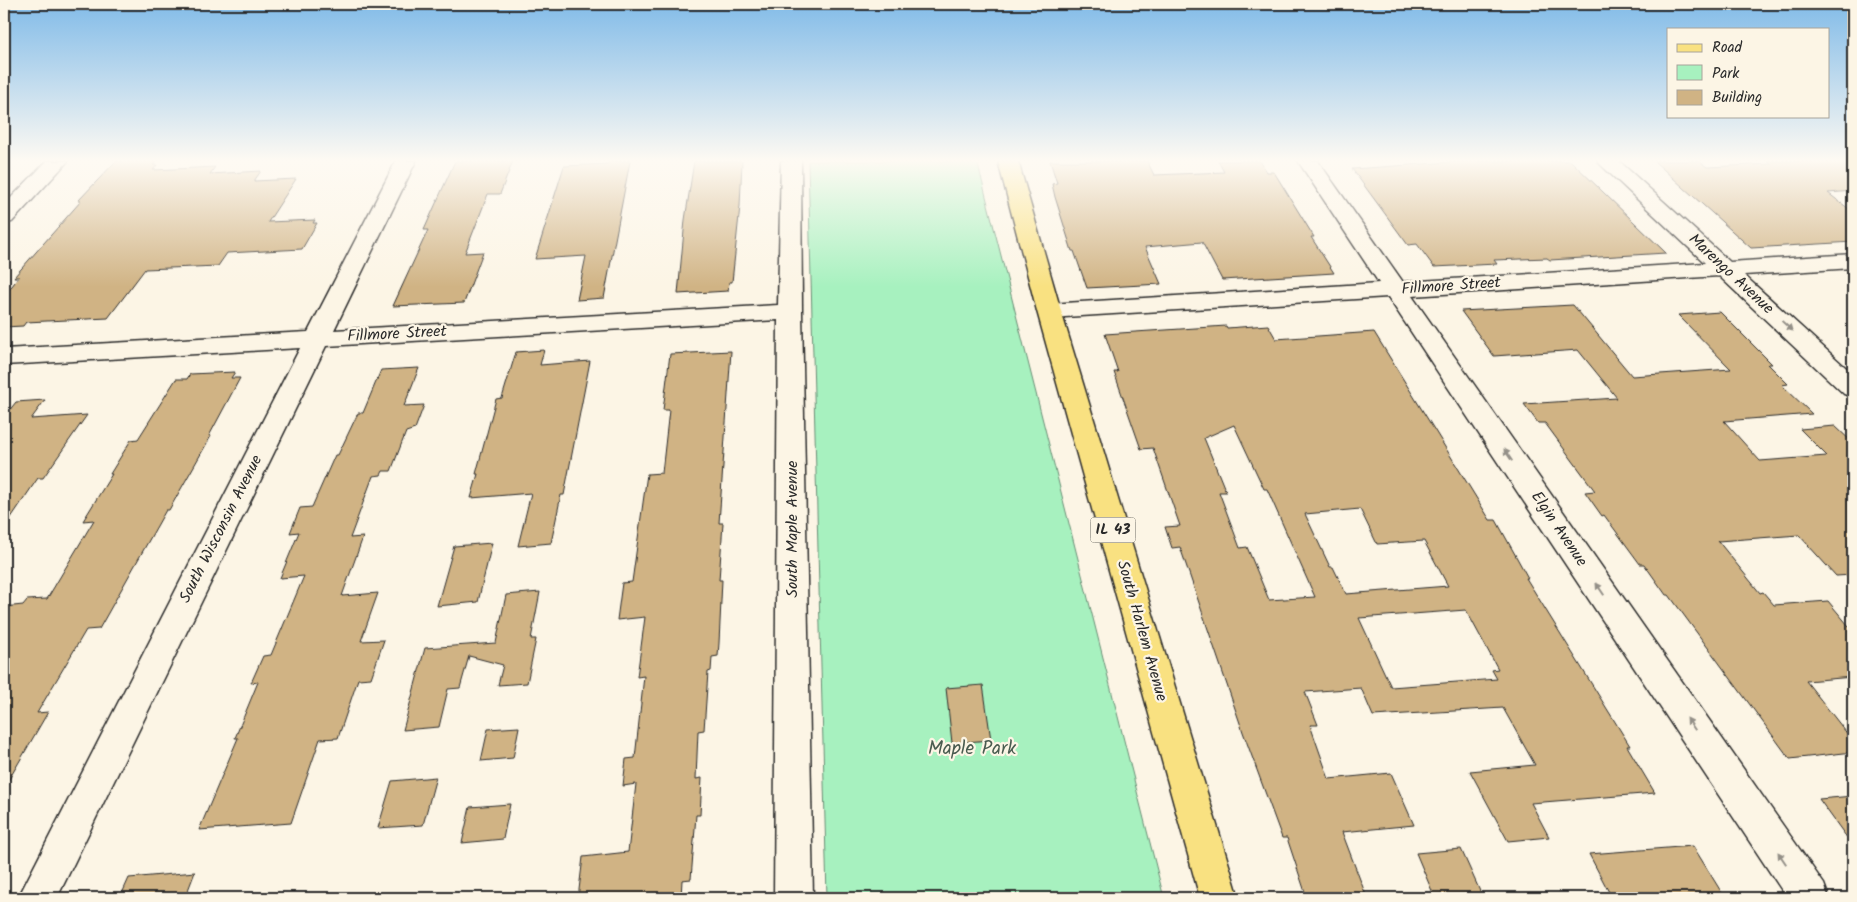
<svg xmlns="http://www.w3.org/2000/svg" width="1857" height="902" viewBox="0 0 1857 902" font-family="Kalam,sans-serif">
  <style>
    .green { fill: #a7f1bf; stroke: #698e75 }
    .building { fill: #d0b384; stroke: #2b2b2b; fill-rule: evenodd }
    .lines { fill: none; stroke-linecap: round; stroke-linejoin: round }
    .minor-casing { stroke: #2b2b2b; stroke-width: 3 }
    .primary-casing { stroke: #2b2b2b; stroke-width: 3 }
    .minor { fill: #fcf5e5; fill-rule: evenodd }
    .primary { fill: #f9e181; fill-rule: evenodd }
    .oneway { fill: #949088 }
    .labels { text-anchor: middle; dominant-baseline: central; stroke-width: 4.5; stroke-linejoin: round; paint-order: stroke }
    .shield { fill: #fcf5e5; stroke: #6a6863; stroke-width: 1 }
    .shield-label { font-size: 15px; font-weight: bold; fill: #2b2b2b }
    .street-label { font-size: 16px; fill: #2b2b2b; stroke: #fcf5e5 }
    .near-park-label { font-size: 19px; fill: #4a5c50; stroke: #fcf5e5 }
  </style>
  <rect width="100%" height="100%" fill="#fcf5e5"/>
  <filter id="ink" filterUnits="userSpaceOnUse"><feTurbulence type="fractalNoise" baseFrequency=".02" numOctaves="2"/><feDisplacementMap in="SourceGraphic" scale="10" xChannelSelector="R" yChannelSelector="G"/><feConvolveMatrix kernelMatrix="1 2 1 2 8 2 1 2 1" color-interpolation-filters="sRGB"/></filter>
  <g filter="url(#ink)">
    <path class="green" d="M 808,161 L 977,161 L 1164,898 L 827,898 Z"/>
    <path class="building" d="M 116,161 L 157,161 L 153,165 L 157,165 L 153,170 L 215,167 L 210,174 L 261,171 L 254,181 L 296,179 L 268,222 L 315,220 L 313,223 L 317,223 L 302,249 L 227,253 L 218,266 L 145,269 L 108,318 L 26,322 L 23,326 L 4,327 L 4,296 L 19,277 L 14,277 L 81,201 L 78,201 Z
      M 455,161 L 513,161 L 500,194 L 488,194 L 465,253 L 483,252 L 464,303 L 393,306 L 428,230 L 424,230 Z
      M 609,161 L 630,161 L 604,298 L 577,300 L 586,256 L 535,259 L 564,166 L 608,164 Z
      M 694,161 L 742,161 L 740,206 L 732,282 L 729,282 L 728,291 L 678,294 L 685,220 Z
      M 1050,161 L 1112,161 L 1113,162 L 1147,161 L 1154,175 L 1224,172 L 1218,161 L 1260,161 L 1267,172 L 1274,172 L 1314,237 L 1311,237 L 1334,273 L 1222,280 L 1202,242 L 1145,247 L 1161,284 L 1087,288 L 1074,251 L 1072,251 L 1055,197 L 1052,184 L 1057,183 Z
      M 1465,161 L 1571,161 L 1666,253 L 1550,260 L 1547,258 L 1494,260 L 1497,264 L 1434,267 L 1417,244 L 1408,245 L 1352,169 Z
      M 1654,161 L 1699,161 L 1707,167 L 1772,164 L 1767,161 L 1853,161 L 1853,191 L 1828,193 L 1853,212 L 1853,242 L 1751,248 Z
      M 1573,305 L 1632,376 L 1731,369 L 1678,315 L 1720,312 L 1772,364 L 1768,364 L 1788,384 L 1782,385 L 1812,414 L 1724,421 L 1760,461 L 1827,456 L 1800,429 L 1835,426 L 1853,443 L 1853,575 L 1836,576 L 1799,535 L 1718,541 L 1760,593 L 1763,592 L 1774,605 L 1828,601 L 1853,631 L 1853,677 L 1806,681 L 1853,741 L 1853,752 L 1790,759 L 1669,595 L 1666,595 L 1644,564 L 1640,564 L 1604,515 L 1602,516 L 1585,492 L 1595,491 L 1545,423 L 1538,423 L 1524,404 L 1617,398 L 1578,350 L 1494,356 L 1461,311 Z
      M 1268,325 L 1276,339 L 1374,332 L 1490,520 L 1496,520 L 1528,578 L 1526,578 L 1630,746 L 1627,746 L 1655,793 L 1531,803 L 1549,837 L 1508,841 L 1470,771 L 1535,765 L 1503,708 L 1373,716 L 1361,688 L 1305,692 L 1318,725 L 1310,725 L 1329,779 L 1391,773 L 1414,825 L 1342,832 L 1367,898 L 1307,898 L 1287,838 L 1282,838 L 1243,732 L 1180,547 L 1172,548 L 1165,527 L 1180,526 L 1153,448 L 1141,449 L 1114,372 L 1118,372 L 1105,334 L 1226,326 L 1227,328 ZM 1234,425 L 1264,489 L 1267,489 L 1315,597 L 1269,600 L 1247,547 L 1240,548 L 1219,492 L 1226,492 L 1204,438 ZM 1360,509 L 1377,544 L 1424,541 L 1448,586 L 1346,594 L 1333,567 L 1330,567 L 1305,514 ZM 1466,610 L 1498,669 L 1492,670 L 1497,679 L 1391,687 L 1359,618 Z
      M 544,350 L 540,365 L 590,361 L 564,495 L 561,495 L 551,543 L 518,546 L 531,493 L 471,498 L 478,474 L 476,474 L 496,399 L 502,398 L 516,352 Z
      M 731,351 L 719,523 L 723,523 L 719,580 L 722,580 L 719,643 L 718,656 L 712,657 L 711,671 L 708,672 L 704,730 L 698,731 L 696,779 L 702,778 L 700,815 L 696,815 L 691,879 L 682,880 L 681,898 L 578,898 L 583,857 L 628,852 L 636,784 L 623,786 L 626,759 L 635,758 L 644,676 L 637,677 L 645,617 L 617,620 L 622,583 L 632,582 L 647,474 L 662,473 L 669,410 L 663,410 L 670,354 Z
      M 419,368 L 404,406 L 424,405 L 415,429 L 406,432 L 391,471 L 383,471 L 381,475 L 373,476 L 350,538 L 363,537 L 342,596 L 378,593 L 361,641 L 384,640 L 371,678 L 358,679 L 338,738 L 320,739 L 291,823 L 199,830 L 238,738 L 235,738 L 258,682 L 251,683 L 263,656 L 271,655 L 304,576 L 280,578 L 299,532 L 290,533 L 300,508 L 312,507 L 335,455 L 338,455 L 358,413 L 363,413 L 381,370 Z
      M 235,372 L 231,378 L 240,378 L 209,436 L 211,436 L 169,510 L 166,510 L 99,629 L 86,630 L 37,713 L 48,712 L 4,788 L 4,607 L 23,605 L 27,600 L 47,599 L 94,520 L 83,521 L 112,474 L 110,474 L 131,440 L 138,439 L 176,379 L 187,379 L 190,374 Z
      M 45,400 L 31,419 L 87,415 L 43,478 L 38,478 L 4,528 L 4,417 L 16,402 Z
      M 492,543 L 478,602 L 437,606 L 454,546 Z
      M 540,592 L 531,639 L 536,639 L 527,683 L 498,685 L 503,665 L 469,656 L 460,688 L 448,689 L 439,727 L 403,730 L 425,648 L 496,643 L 506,595 Z
      M 983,685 L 991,740 L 952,743 L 946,688 Z
      M 519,727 L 513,758 L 481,761 L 488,729 Z
      M 436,777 L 423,825 L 378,828 L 392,781 Z
      M 1853,796 L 1853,846 L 1819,799 Z
      M 510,804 L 503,839 L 462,843 L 470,807 Z
      M 1693,846 L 1725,898 L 1612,898 L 1589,854 Z
      M 1461,849 L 1483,898 L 1435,898 L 1416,853 Z
      M 195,872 L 185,898 L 120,898 L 129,878 Z"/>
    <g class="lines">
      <defs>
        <path id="minor" d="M 47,161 L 68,161 L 12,222 L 4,223 L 4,205 Z
          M 396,161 L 416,161 L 334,330 L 778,305 L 781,161 L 801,161 L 802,312 L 813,898 L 774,898 L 778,320 L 326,346 L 57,898 L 18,898 L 300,348 L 4,365 L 4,349 L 308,332 Z
          M 1298,161 L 1318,161 L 1403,282 L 1705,263 L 1601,165 L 1598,161 L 1619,161 L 1730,262 L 1853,254 L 1853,268 L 1744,275 L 1853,374 L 1853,397 L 1844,394 L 1719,276 L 1412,296 L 1824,884 L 1829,898 L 1787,898 L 1388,297 L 1049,318 L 1041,316 L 1037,311 L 1041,306 L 1049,304 L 1379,283 Z"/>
        <path id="primary" d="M 998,161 L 1018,161 L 1061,311 L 1239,898 L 1200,898 L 1037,311 Z"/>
      </defs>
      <use href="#minor" class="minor-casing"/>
      <use href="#primary" class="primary-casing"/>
      <use href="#minor" class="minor"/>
      <use href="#primary" class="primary"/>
    </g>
    <defs><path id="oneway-solid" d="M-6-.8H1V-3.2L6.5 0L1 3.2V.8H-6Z" transform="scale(1.25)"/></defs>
    <g class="oneway">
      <use href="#oneway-solid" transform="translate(1787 326) rotate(43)"/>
      <use href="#oneway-solid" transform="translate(1508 455) rotate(-124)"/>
      <use href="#oneway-solid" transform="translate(1600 589) rotate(-124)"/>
      <use href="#oneway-solid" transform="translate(1691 724) rotate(-124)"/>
      <use href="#oneway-solid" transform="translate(1782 858) rotate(-124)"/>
    </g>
  </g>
  <linearGradient id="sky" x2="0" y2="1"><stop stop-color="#81bbe8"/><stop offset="0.56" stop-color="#fefaf3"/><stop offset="1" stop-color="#fefaf3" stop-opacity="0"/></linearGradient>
  <rect width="1857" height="287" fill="url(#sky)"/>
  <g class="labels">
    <rect class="shield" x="1090.5" y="517.5" width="45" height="25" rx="4"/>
    <g class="shield-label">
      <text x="1113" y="530">IL 43</text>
    </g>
    <g class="street-label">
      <text transform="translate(1731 274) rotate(43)">Marengo Avenue</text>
      <text transform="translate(1451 286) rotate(-4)">Fillmore Street</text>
      <text transform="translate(397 334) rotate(-3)">Fillmore Street</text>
      <text transform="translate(221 529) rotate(-63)">South Wisconsin Avenue</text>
      <text transform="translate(792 529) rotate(-90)">South Maple Avenue</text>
      <text transform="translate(1559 529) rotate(56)">Elgin Avenue</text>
      <text transform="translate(1142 631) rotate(74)">South Harlem Avenue</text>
    </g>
    <g class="near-park-label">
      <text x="972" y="749">Maple Park</text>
    </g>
  </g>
  <rect width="1857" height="902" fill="none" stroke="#fcf5e5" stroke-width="20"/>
  <rect x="10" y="10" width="1837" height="882" fill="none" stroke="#2b2b2b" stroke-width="2" filter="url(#ink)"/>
  <rect x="1667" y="28" width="162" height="90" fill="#fcf5e5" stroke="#a8a49b"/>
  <rect x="1677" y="44" width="25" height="8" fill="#f9e181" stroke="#a8a49b"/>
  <text x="1712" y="52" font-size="15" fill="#2b2b2b">Road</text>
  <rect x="1677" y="65" width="25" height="15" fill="#a7f1bf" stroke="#a8a49b"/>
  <text x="1712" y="78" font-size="15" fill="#2b2b2b">Park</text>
  <rect x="1677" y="90" width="25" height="15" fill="#d0b384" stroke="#a8a49b"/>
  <text x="1712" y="102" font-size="15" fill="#2b2b2b">Building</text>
</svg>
